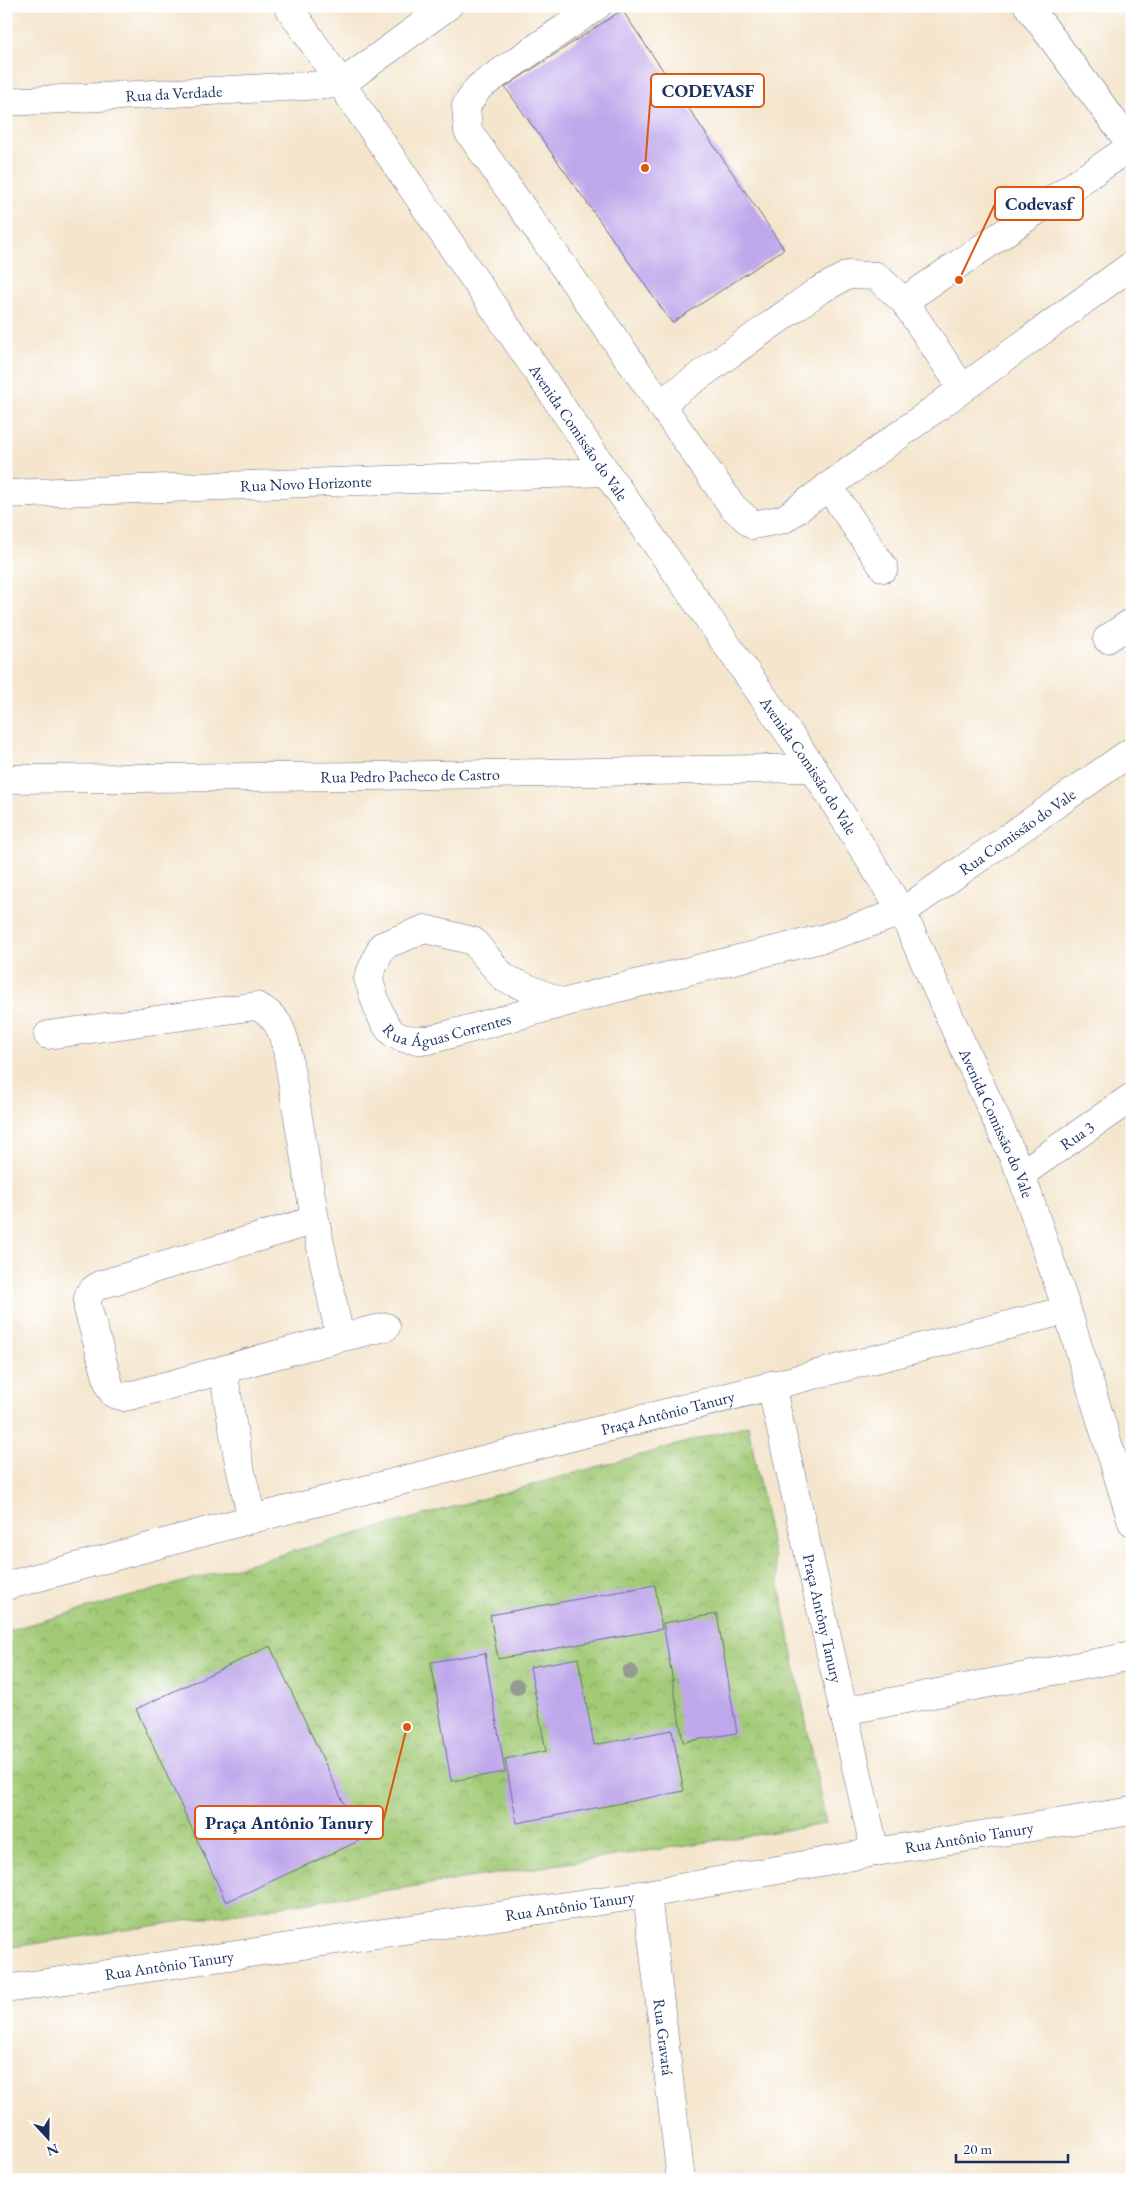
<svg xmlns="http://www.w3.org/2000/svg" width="1138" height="2186" viewBox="0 0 1138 2186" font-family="'EB Garamond',serif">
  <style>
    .park { fill: url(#park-crowns); stroke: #5e7c6a }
    .building { fill: #bfa7eb }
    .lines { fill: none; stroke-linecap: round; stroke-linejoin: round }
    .minor-casing { stroke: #676f84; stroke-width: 29 }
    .minor { stroke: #fff; stroke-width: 28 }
    .tree { fill: #939b93 }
    .labels { text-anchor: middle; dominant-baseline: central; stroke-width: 4.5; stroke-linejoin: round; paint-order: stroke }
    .street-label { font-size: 16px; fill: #1b2f5e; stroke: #fff }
    .leader { fill: none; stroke: #de5710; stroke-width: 2 }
    .callout-dot { fill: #de5710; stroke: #fff; stroke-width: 2 }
    .callout { fill: #fff; stroke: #de5710; stroke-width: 2 }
    .callout-label { font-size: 18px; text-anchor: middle; font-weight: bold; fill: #1b2f5e }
  </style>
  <defs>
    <pattern id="park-crowns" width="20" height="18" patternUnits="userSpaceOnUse" patternTransform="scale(1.25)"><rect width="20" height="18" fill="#a2ca76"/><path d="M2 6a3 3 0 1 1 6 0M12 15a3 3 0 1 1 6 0" fill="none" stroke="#83a464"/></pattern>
  </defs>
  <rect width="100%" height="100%" fill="#fff"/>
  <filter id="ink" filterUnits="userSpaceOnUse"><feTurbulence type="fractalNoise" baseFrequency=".02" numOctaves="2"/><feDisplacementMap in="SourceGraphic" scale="10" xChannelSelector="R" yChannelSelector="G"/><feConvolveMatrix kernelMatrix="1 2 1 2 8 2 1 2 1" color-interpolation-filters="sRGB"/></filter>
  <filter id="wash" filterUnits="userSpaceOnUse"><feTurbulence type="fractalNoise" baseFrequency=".0096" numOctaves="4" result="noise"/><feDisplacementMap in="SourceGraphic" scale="20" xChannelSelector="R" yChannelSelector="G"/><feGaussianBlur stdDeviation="1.12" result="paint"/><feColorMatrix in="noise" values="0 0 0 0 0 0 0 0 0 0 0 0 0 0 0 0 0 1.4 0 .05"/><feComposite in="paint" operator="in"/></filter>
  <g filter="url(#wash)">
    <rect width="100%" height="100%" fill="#f4e5cc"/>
    <path class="park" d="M 748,1425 L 826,1824 L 6,1948 L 6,1631 Z"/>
    <g id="blocks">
      <path class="building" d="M 622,10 L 784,249 L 672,323 L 505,87 Z
        M 655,1585 L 662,1629 L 498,1659 L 490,1615 Z
        M 717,1614 L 737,1733 L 683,1742 L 663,1623 Z
        M 270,1646 L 361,1840 L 226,1902 L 136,1709 Z
        M 485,1653 L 505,1772 L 451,1781 L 431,1662 Z
        M 578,1658 L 594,1745 L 672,1730 L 684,1791 L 517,1823 L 505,1759 L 546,1751 L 530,1667 Z"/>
    </g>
  </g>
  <g filter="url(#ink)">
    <use href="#blocks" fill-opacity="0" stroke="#676f84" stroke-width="1"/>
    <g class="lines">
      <defs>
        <g id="minor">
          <path id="s1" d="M 288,6 L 606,472 L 813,768 L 902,912 L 1021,1174 L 1067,1310 L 1132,1522"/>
          <path d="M 597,6 L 479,87 L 466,106 L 468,131 L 733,507 L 753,525 L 784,519 L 1132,265"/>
          <path d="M 1028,6 L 1132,146"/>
          <path d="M 341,84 L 448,6"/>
          <path id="s2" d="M 6,102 L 341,84"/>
          <path d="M 904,301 L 1132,146"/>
          <path d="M 660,404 L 818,291 L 848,275 L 876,276 L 904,301 L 962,388"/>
          <path d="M 828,486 L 884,568"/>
          <path id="s3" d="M 6,494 L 606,472"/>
          <path d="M 1107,639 L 1132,622"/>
          <path id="s4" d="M 6,779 L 373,776 L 813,768"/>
          <path id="s5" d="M 563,1003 L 504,978 L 473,941 L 425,929 L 382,946 L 368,978 C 374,994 379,1022 394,1034 C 402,1040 419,1040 429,1040 L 614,989 L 825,938 L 902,912 L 1132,751"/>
          <path d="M 48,1035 L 256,1006 C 277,1015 282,1029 287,1050 L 315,1220 L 340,1337"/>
          <path id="s6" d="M 1021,1174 L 1132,1097"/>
          <path d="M 315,1220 L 100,1285 C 89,1291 86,1296 88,1309 L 110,1388 L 114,1394 L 125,1397 C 212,1374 298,1346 386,1327"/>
          <path d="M 223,1371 L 239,1463 L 252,1519"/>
          <path id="s7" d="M 771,1385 L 875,1852"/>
          <path id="s8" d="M 6,1586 L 252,1519 L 1067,1310"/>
          <path d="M 843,1711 L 1132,1656"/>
          <path id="s9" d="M 647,1894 L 681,2180"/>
          <path id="s10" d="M 6,1989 L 647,1894 L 875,1852 L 1132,1811"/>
        </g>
      </defs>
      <use href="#minor" class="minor-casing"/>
      <use href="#minor" class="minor"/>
    </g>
    <g class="tree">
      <circle cx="630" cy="1672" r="8"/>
      <circle cx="517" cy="1687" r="8"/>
    </g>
  </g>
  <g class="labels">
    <g class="street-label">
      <text stroke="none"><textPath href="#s2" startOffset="168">Rua da Verdade</textPath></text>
      <text stroke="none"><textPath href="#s1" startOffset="516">Avenida Comissão do Vale</textPath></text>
      <text stroke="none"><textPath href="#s3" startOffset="300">Rua Novo Horizonte</textPath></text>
      <text stroke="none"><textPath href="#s1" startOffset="921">Avenida Comissão do Vale</textPath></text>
      <text stroke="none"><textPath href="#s4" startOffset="404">Rua Pedro Pacheco de Castro</textPath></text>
      <text stroke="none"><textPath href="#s5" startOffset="972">Rua Comissão do Vale</textPath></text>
      <text stroke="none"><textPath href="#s5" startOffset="360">Rua Águas Correntes</textPath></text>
      <text stroke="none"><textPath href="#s1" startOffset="1326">Avenida Comissão do Vale</textPath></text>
      <text stroke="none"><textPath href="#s6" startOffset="68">Rua 3</textPath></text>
      <text stroke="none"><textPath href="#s8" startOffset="684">Praça Antônio Tanury</textPath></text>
      <text stroke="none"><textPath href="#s7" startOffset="239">Praça Antôny Tanury</textPath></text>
      <text stroke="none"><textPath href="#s10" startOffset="975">Rua Antônio Tanury</textPath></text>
      <text stroke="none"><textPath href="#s10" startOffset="570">Rua Antônio Tanury</textPath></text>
      <text stroke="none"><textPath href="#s10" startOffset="165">Rua Antônio Tanury</textPath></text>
      <text stroke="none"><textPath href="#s9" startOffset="144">Rua Gravatá</textPath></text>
    </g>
  </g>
  <path class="leader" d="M645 168L651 91M959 280L995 204M407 1727L383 1822"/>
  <g class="callout-dot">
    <circle cx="645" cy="168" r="5"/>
    <circle cx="959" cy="280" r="5"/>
    <circle cx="407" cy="1727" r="5"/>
  </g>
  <g class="callout">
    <rect x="651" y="74" width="113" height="33" rx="5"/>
    <rect x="995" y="187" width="88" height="33" rx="5"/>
    <rect x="195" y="1806" width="188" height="33" rx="5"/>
  </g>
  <g class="callout-label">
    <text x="708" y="97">CODEVASF</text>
    <text x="1039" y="210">Codevasf</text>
    <text x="289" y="1829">Praça Antônio Tanury</text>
  </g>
  <rect width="1138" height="2186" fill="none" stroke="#fff" stroke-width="25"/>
  <g transform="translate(48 2138) rotate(159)" stroke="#ffffff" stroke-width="4" paint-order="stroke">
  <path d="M0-4L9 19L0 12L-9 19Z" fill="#1b2f5e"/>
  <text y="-8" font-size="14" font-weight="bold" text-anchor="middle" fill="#1b2f5e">N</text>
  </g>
  <path d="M956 2154v8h112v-8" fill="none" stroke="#1b2f5e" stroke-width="2.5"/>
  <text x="963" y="2154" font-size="15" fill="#1b2f5e" stroke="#ffffff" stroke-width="4" paint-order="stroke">20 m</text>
</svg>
